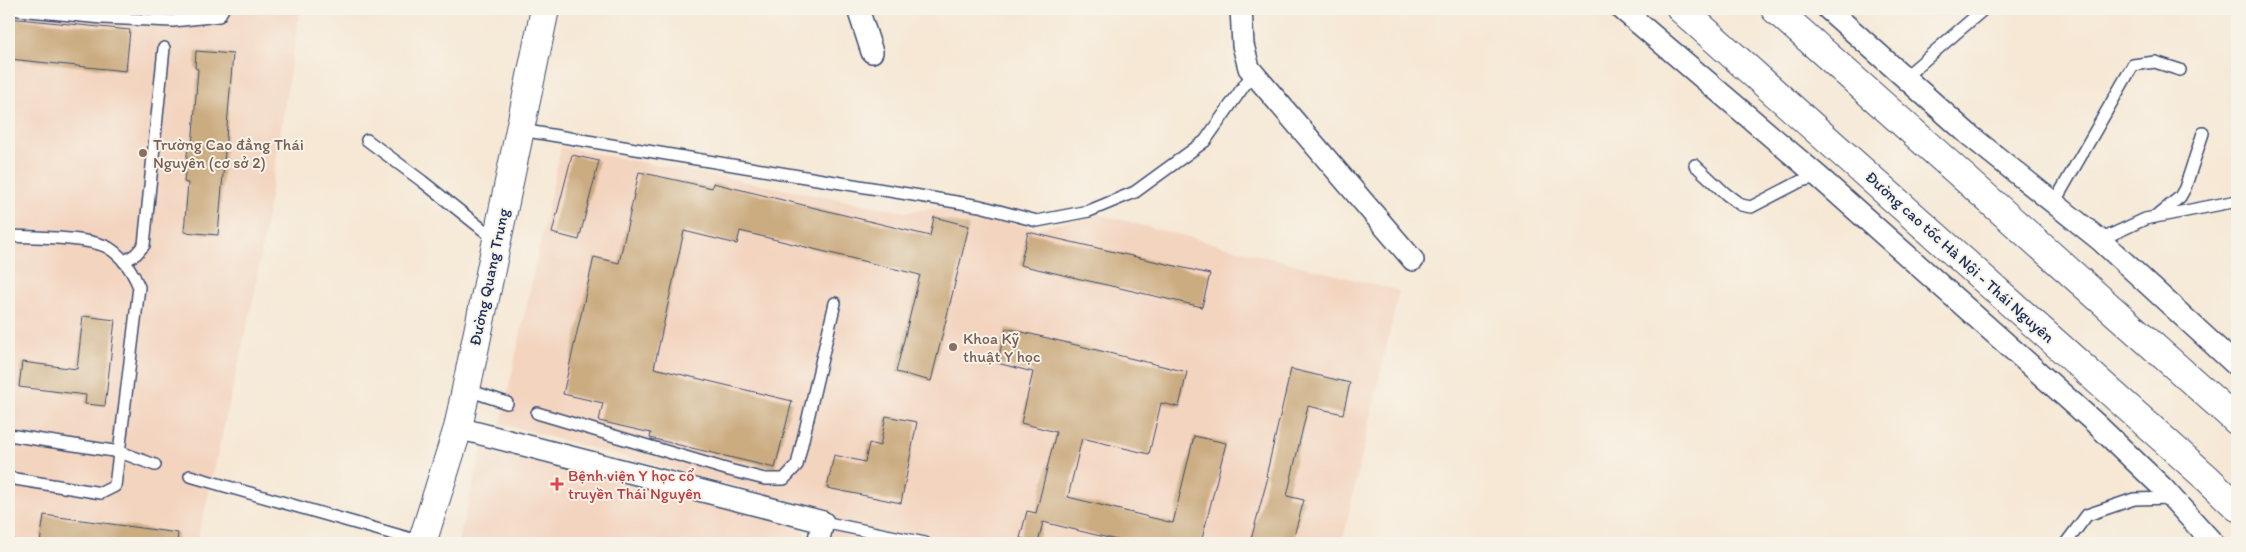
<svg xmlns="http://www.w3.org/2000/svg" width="2246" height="552" viewBox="0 0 2246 552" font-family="Itim,sans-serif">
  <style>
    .built { fill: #f3d4bf }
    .building { fill: #cbab80 }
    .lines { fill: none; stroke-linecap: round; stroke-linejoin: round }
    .lane-casing { stroke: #3c4b70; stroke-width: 14 }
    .street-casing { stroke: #3c4b70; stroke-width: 24 }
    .secondary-casing { stroke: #3c4b70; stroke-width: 30 }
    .highway-casing { stroke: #3c4b70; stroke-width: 30 }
    .lane { stroke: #fff; stroke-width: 11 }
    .street { stroke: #fff; stroke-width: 21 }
    .secondary { stroke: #fff; stroke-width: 28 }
    .highway { stroke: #fff; stroke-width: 28 }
    .education-dot { fill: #8d6e63; stroke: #f7f3e8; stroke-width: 2 }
    .health-dot { fill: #e0444e; stroke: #f7f3e8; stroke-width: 2 }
    .labels { text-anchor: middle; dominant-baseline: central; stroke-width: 4; stroke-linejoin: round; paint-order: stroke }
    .education-label { font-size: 16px; fill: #785e54; stroke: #f7f3e8; text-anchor: start }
    .street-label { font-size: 16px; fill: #1b2f5e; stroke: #f7f3e8 }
    .health-label { font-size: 16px; fill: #be3a42; stroke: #f7f3e8; text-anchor: start }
  </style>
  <rect width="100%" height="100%" fill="#f7f3e8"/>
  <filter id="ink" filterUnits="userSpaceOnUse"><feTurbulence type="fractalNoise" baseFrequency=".02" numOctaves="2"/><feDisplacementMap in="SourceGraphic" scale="10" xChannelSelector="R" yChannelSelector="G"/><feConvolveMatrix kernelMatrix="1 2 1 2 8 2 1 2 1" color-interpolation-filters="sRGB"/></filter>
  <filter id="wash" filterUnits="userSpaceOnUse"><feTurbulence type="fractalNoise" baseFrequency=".0096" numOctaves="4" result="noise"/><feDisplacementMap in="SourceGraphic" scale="20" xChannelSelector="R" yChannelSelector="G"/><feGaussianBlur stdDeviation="1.12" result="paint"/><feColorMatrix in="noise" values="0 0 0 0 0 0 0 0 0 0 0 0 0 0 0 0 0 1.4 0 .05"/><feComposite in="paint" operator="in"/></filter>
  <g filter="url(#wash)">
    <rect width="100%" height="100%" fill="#f6e8d5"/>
    <path class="built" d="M 9,9 L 300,9 L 254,297 L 197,543 L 9,543 Z
      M 561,147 L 906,212 L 938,208 L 1037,229 L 1098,214 L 1399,291 L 1342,543 L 830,543 L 836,513 L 501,424 Z
      M 483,446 L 798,523 L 804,531 L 806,543 L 458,543 Z"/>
    <g id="blocks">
      <path class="building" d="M 9,18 L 130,30 L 126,71 L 9,59 Z
        M 196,51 L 233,54 L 218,235 L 184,232 L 188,183 L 184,182 L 188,146 L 192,147 L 198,69 L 195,68 Z
        M 572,155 L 599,161 L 579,240 L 552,233 Z
        M 639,172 L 712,188 L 713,183 L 930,236 L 934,217 L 969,226 L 931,381 L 896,372 L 920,275 L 740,231 L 737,244 L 684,231 L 654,368 L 792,401 L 775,468 L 650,438 L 651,433 L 599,421 L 603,403 L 563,394 L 594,257 L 619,263 Z
        M 1028,232 L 1210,274 L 1202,307 L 1020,265 Z
        M 83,316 L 115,320 L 105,406 L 85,404 L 86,395 L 19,387 L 22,362 L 77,369 Z
        M 1006,328 L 1187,372 L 1179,407 L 1161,403 L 1149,454 L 1082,438 L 1068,497 L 1173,523 L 1194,436 L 1226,443 L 1201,543 L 1129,543 L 1043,522 L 1038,543 L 1020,538 L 1027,511 L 1036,513 L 1056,432 L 1021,423 L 1033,372 L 997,363 Z
        M 1291,369 L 1350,383 L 1343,414 L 1308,406 L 1287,496 L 1304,500 L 1292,543 L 1250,543 L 1268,477 L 1266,476 Z
        M 886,416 L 917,422 L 901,503 L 827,488 L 834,455 L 865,462 L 869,443 L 880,446 Z
        M 44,515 L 178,533 L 177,543 L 40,543 Z"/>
    </g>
  </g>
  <g filter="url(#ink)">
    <use href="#blocks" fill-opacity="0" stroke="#3c4b70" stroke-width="1"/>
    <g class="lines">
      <defs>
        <path id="lane" d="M 9,9 L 102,18 L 173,21 L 219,16 L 223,9
          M 1905,77 L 1984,9
          M 521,130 L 980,206 L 1037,221 L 1089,211 L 1135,192 L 1205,141 L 1253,73
          M 367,140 L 422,181 L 496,240
          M 1695,165 L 1726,194 L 1741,205 L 1751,207 L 1801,181 L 1819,177
          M 2054,203 L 2133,65 L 2155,62 L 2180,70
          M 2158,215 L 2180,197 L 2185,188 L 2203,133
          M 9,236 C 32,237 91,237 109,248 C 123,257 133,272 139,287 L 115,486 L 101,493 L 9,478
          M 2100,240 L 2145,219 L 2237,201
          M 124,262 L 136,254 L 144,245 L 164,48
          M 465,389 L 507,403
          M 537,413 L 729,470 L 765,479 L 784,479 L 797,465 L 835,303
          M 9,435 L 120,452 L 155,465
          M 190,476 L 422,542
          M 823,522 L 925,543
          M 2066,543 L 2087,515 L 2134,499 L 2172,498"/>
        <path id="street" d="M 858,9 L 872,52
          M 1241,9 L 1243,45 L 1249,68 L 1413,260
          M 1622,9 L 1819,177 L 2094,422 L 2163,488 L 2213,543
          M 1828,9 L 1968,134 L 2100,240 L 2237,366
          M 458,428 L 823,522 L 818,543"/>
        <path id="secondary" d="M 422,543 L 458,428 L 545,9"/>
        <path id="highway" d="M 1681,9 L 2208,479 L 2237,507
          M 1775,9 L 2237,421"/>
      </defs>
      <use href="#lane" class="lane-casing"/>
      <use href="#street" class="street-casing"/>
      <use href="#secondary" class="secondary-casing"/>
      <use href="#highway" class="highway-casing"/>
      <use href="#lane" class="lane"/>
      <use href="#street" class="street"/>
      <use href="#secondary" class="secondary"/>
      <use href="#highway" class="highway"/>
    </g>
  </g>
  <g class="education-dot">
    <circle cx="143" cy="153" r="5"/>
    <circle cx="953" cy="347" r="5"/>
  </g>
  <path class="health-dot" d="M554.5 476.5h5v5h5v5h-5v5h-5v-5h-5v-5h5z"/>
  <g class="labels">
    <g class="education-label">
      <text x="153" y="144">Trường Cao đẳng Thái<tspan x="153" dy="18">Nguyên (cơ sở 2)</tspan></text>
      <text x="963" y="338">Khoa Kỹ<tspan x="963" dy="18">thuật Y học</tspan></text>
    </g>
    <g class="street-label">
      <text transform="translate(1960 257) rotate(42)">Đường cao tốc Hà Nội - Thái Nguyên</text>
      <text transform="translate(489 277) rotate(-78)">Đường Quang Trung</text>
    </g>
    <g class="health-label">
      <text x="568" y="475">Bệnh viện Y học cổ<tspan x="568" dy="18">truyền Thái Nguyên</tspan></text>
    </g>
  </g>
  <rect width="2246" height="552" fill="none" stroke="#f7f3e8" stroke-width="30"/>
</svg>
